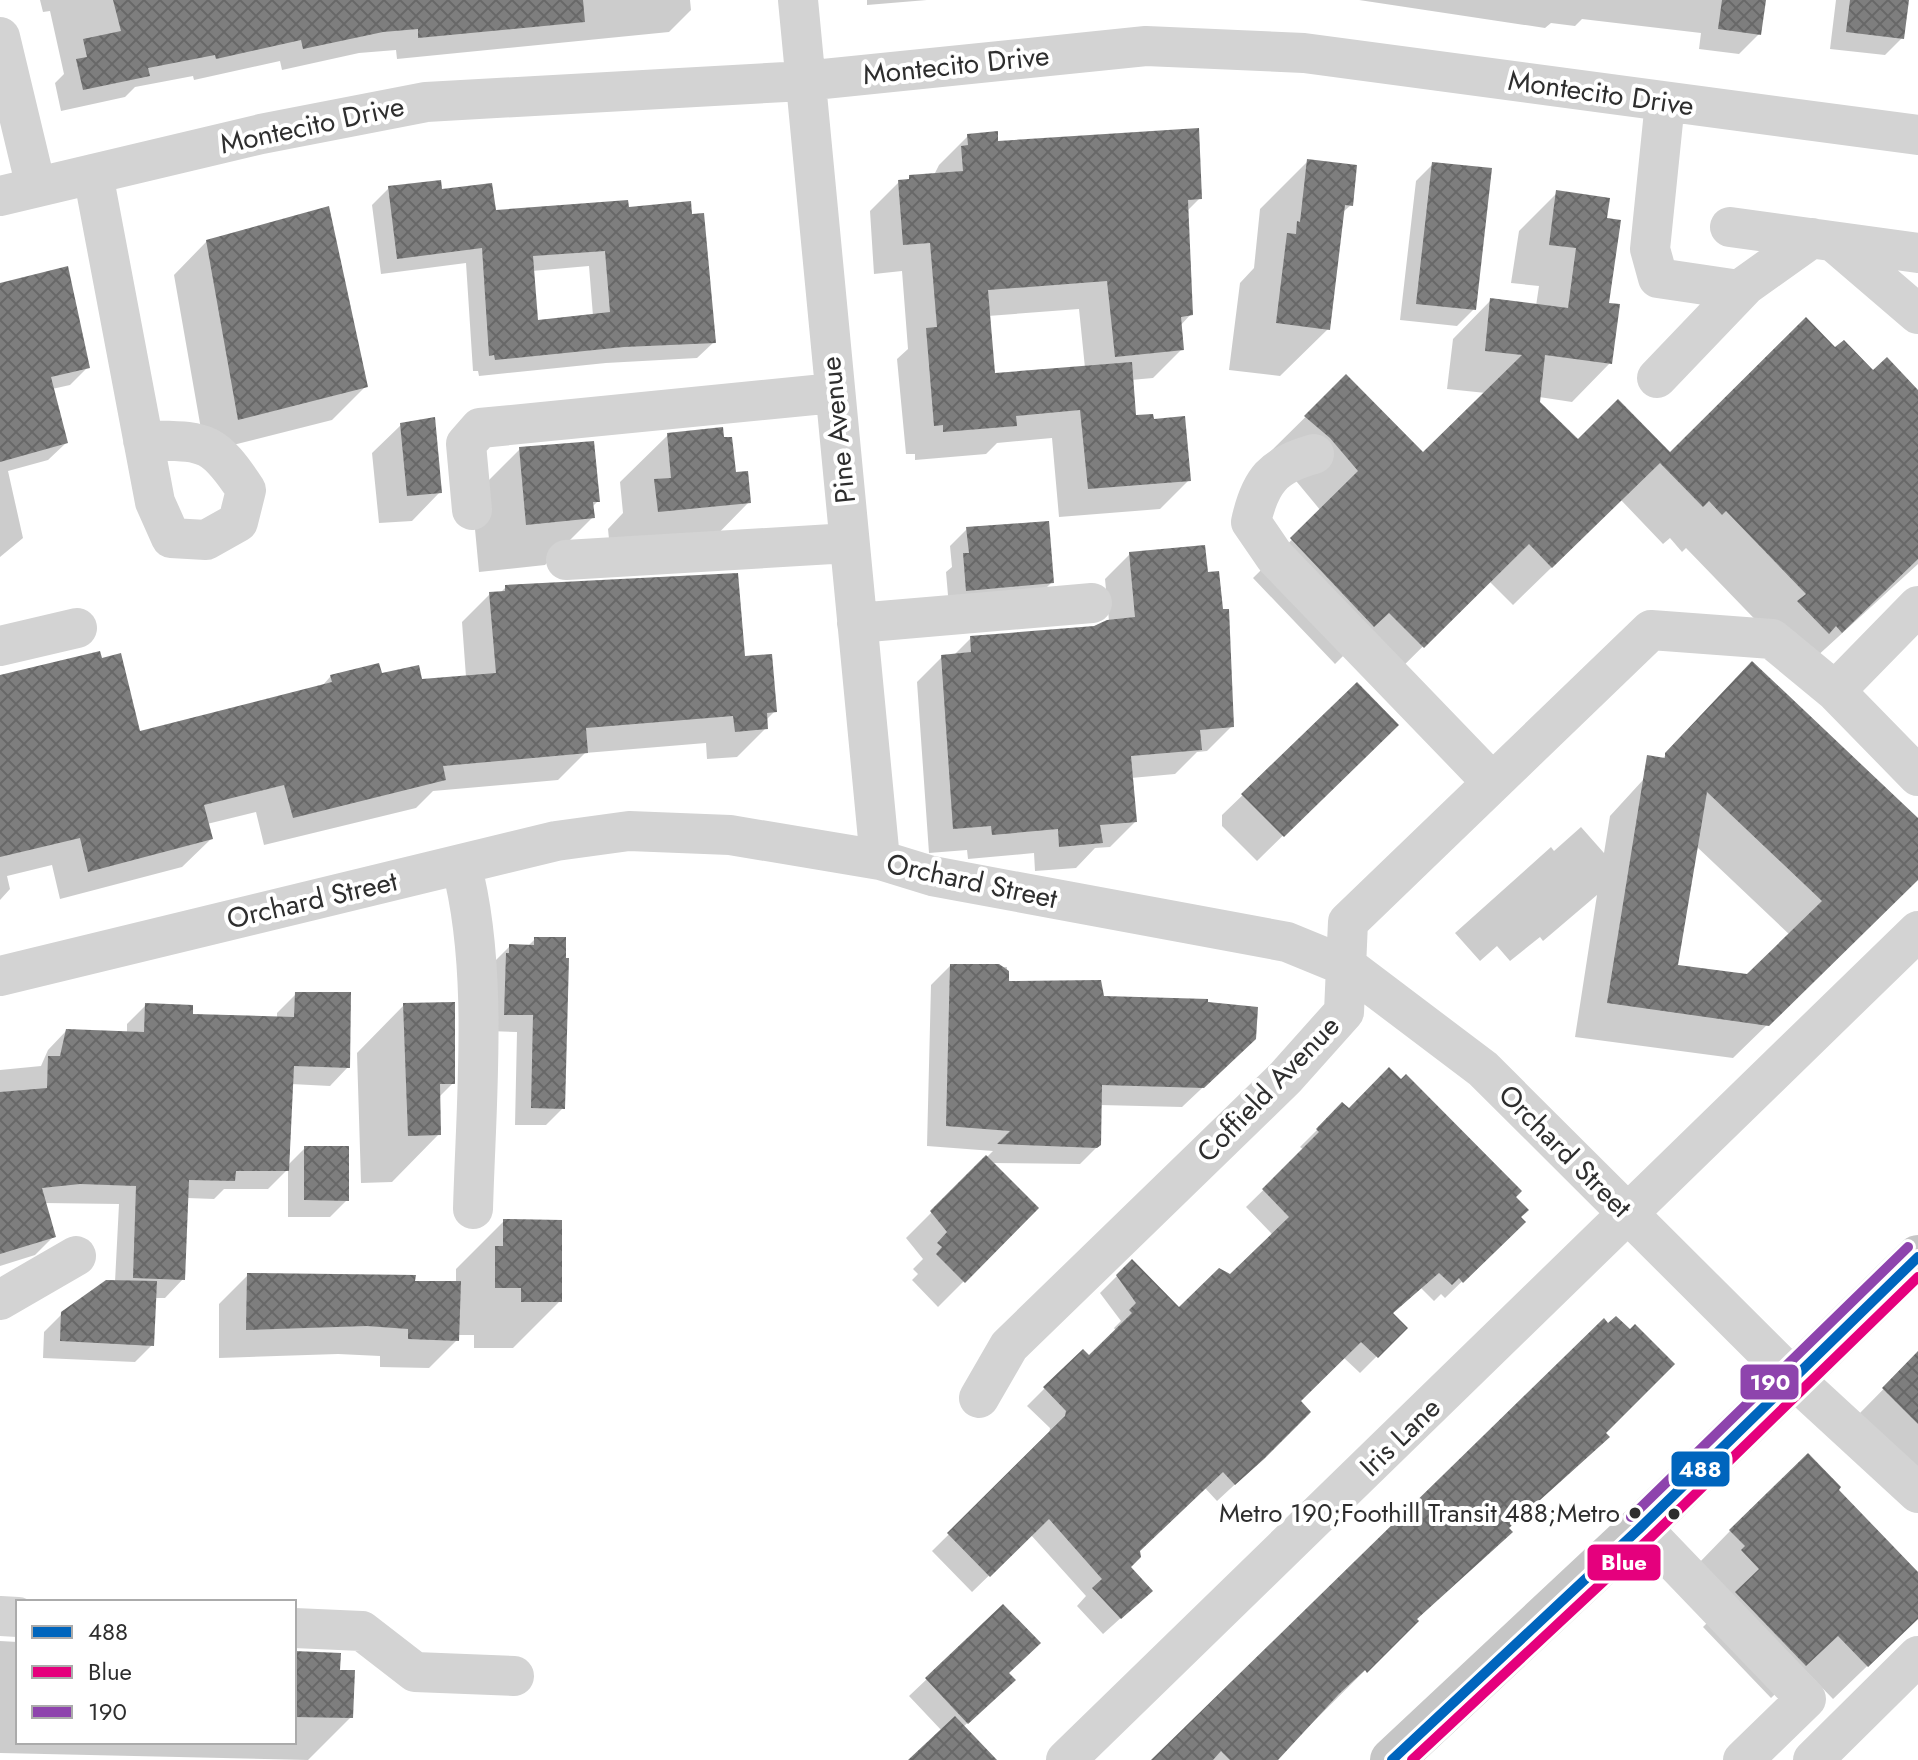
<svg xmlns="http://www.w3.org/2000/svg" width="1918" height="1760" viewBox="0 0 1918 1760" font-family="Jost,sans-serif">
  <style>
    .shadow { fill: #0003; fill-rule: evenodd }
    .building { fill: url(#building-cross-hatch); fill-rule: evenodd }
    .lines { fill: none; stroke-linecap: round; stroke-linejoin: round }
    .minor { stroke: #d3d3d3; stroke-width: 40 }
    .major { stroke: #c6c6c6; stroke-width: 44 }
    .bus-1-casing { stroke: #fff; stroke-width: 16 }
    .bus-2-casing { stroke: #fff; stroke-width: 16 }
    .bus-3-casing { stroke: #fff; stroke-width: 16 }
    .bus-1 { stroke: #0065bd; stroke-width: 10 }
    .bus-2 { stroke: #e5007d; stroke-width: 10 }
    .bus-3 { stroke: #8e44ad; stroke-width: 10 }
    .bus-dot { fill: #2e2e2e; stroke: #fff; stroke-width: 3 }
    .labels { text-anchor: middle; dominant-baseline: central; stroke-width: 8; stroke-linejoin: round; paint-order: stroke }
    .bus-label { font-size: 26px; fill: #2e2e2e; stroke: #fff; text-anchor: end }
    .street-label { font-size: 28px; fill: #2e2e2e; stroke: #fff }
    .line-badge { stroke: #fff; stroke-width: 3 }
    .badge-label { font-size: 22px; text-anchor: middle; font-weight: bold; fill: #fff }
  </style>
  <defs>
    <pattern id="building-cross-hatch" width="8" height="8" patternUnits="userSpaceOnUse" patternTransform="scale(2)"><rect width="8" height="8" fill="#7e7e7e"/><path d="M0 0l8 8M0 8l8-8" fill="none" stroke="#686868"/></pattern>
  </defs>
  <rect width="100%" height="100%" fill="#fff"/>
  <path class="shadow" d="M 40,0 L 690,0 L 691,10 L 669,32 L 397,59 L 396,50 L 359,53 L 282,70 L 280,61 L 194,80 L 193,76 L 135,87 L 125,97 L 61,111 L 55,83 L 64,74 L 50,11 L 43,12 Z
    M 867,0 L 927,0 L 867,5 Z
    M 1359,0 L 1764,0 L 1759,34 L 1739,54 L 1699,49 L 1701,33 L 1582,19 L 1575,26 L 1551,23 L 1545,28 Z
    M 1836,0 L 1907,0 L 1902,38 L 1885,55 L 1830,49 Z
    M 968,136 L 1200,198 L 1187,211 L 1191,314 L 1180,326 L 1182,349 L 1153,378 L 1131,380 L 1134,418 L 1189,480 L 1160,509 L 1059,517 L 1052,438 L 997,443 L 986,454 L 915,460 L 915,454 L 906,454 L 897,359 L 908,349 L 902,271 L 874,274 L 870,211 L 899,182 L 934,175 L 939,165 ZM 1079,309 L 1085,368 L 993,376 L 988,316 Z
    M 1308,161 L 1351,205 L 1342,213 L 1328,329 L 1280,376 L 1229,370 L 1240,283 L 1254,268 L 1260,209 Z
    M 1433,164 L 1474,309 L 1457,326 L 1400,320 L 1416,181 Z
    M 389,188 L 440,191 L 494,212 L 628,209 L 714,342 L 697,358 L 606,363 L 479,376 L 478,371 L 473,371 L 466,263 L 381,274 L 372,205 ZM 589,266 L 593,316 L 536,322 L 532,271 Z
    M 1557,193 L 1604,220 L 1610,363 L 1572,402 L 1539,397 L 1538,403 L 1578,442 L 1670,455 L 1835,350 L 1918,393 L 1918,564 L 1803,669 L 1686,548 L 1682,552 L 1670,538 L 1663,544 L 1621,500 L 1513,605 L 1489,581 L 1384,685 L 1349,650 L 1335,664 L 1253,578 L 1321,511 L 1292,476 L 1267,455 L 1346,377 L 1423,455 L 1486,393 L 1447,389 L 1453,339 L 1491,300 L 1536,306 L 1539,286 L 1511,283 L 1519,231 Z
    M 207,241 L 366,386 L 332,420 L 205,452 L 174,275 Z
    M 0,286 L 88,367 L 70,385 L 52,389 L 66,443 L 48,460 L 8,471 L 23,538 L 0,557 Z
    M 401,425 L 440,492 L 412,521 L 379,523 L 372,453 Z
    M 668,435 L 734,474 L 749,502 L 702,550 L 611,559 L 608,529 L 623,513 L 620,482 Z
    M 520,449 L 598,501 L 592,507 L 593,517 L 545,565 L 479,572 L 472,497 Z
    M 967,529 L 1052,582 L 1035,599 L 949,607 L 946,572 L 952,567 L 950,546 Z
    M 1130,554 L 1232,726 L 1207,751 L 1197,752 L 1175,774 L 1131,778 L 1135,822 L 1110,847 L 1095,848 L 1076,868 L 1035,871 L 1034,853 L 968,859 L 967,850 L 929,853 L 917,682 L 942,657 L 953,656 L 971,638 L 1094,628 L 1109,621 L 1105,579 Z
    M 506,587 L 743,658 L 775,711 L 765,721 L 766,728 L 737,757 L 707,759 L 706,743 L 585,753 L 558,780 L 433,791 L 416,808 L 264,845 L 256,812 L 207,824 L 211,839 L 182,867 L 60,899 L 52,865 L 7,876 L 10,889 L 0,900 L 0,677 L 139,733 L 321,687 L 331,676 L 380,676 L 421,681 L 466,677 L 462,622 L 490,594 L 500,593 Z
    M 1719,697 L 1918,822 L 1918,878 L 1733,1058 L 1575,1037 L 1597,895 L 1543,941 L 1540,937 L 1510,961 L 1497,946 L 1480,961 L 1455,933 L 1551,847 L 1554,851 L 1581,827 L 1604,853 L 1610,816 ZM 1696,846 L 1790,935 L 1748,976 L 1676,967 Z
    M 1396,725 L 1257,861 L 1222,826 L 1222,815 L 1249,789 Z
    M 535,939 L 563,1108 L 546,1125 L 515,1125 L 517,1032 L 488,1031 L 493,963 L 510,946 L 528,946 Z
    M 950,966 L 1007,967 L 1007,983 L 1102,998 L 1234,1058 L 1182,1107 L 1100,1105 L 1099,1145 L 1080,1164 L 991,1163 L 1037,1208 L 938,1307 L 912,1280 L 918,1274 L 913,1269 L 923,1259 L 906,1238 L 993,1151 L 927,1146 L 931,985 Z
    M 296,994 L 348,1067 L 330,1086 L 291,1084 L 287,1166 L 305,1148 L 347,1200 L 330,1217 L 288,1217 L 288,1169 L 268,1189 L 224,1189 L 214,1199 L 187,1198 L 183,1279 L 165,1298 L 155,1298 L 152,1345 L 135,1362 L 43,1358 L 44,1332 L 62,1314 L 115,1282 L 119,1204 L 44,1203 L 53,1237 L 35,1255 L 0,1266 L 0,1070 L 41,1066 L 48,1050 L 66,1031 L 127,1033 L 127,1024 L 146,1005 L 191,1016 L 277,1019 L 277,1013 Z
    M 404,1005 L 453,1083 L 439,1097 L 439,1134 L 392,1182 L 361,1183 L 357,1053 Z
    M 1342,1105 L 1513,1197 L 1523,1222 L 1445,1298 L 1441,1294 L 1434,1301 L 1421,1288 L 1392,1314 L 1405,1328 L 1360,1373 L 1343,1357 L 1298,1401 L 1244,1476 L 1217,1501 L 1205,1488 L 1138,1551 L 1129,1567 L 1133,1607 L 1103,1634 L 1077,1606 L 1086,1596 L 1031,1535 L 972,1592 L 932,1551 L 1049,1435 L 1050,1428 L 1027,1406 L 1082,1351 L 1089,1358 L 1116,1331 L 1114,1328 L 1121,1321 L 1100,1293 L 1117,1276 L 1179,1310 L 1230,1277 L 1273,1235 L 1246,1207 L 1304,1150 L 1300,1147 Z
    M 504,1221 L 560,1301 L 513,1348 L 474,1348 L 474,1335 L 457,1335 L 457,1340 L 429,1368 L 380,1367 L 380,1356 L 338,1354 L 219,1358 L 219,1304 L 248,1275 L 456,1283 L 456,1269 Z
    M 1918,1354 L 1918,1468 L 1858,1415 Z
    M 1836,1490 L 1918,1575 L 1918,1617 L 1833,1699 L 1803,1668 L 1771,1698 L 1703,1627 L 1726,1604 L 1697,1565 L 1730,1531 Z
    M 1507,1529 L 1275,1760 L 1153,1760 Z
    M 1003,1607 L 1007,1674 L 996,1697 L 963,1727 L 971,1760 L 911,1760 L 942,1731 L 909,1696 Z
    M 0,1641 L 18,1642 L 18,1742 L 294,1742 L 294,1653 L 351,1717 L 308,1760 L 0,1753 Z"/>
  <path class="building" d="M 113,0 L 583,0 L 585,22 L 418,38 L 418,29 L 383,32 L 303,49 L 301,40 L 216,59 L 215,55 L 148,68 L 150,76 L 83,90 L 76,59 L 87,57 L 83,39 L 121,31 Z
    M 1722,0 L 1766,0 L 1761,35 L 1718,29 Z
    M 1850,0 L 1909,0 L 1904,39 L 1846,32 Z
    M 1199,128 L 1202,199 L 1188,200 L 1193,315 L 1181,317 L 1184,350 L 1115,357 L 1107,281 L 988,290 L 995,373 L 1132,362 L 1136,415 L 1153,414 L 1154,419 L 1185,416 L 1191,481 L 1088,489 L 1080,410 L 1016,416 L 1017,426 L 943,432 L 943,425 L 934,426 L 926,328 L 937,327 L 930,243 L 903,245 L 898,180 L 909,179 L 909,175 L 963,171 L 961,146 L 968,145 L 967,134 L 998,131 L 998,141 Z
    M 1307,159 L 1357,165 L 1353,206 L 1345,205 L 1330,330 L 1276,323 L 1287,233 L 1296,234 L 1297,221 L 1300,222 Z
    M 1432,162 L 1492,168 L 1476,310 L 1416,304 Z
    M 441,180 L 442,189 L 492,183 L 496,210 L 628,200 L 629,207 L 691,201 L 692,214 L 704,213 L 716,343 L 624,347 L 495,360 L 494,355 L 489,356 L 482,248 L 397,259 L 388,186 ZM 605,251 L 610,312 L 538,320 L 533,256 Z
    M 1556,190 L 1610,198 L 1607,218 L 1621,220 L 1609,303 L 1620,304 L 1612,364 L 1545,355 L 1540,402 L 1578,439 L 1618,399 L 1670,452 L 1806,317 L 1835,347 L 1844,340 L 1873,370 L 1887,357 L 1918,390 L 1918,559 L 1842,633 L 1836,626 L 1829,634 L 1797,601 L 1806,594 L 1726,511 L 1722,515 L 1709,501 L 1703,507 L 1660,463 L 1552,568 L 1529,544 L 1424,648 L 1389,613 L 1374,627 L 1290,538 L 1358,471 L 1330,438 L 1304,416 L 1346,374 L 1423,452 L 1522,355 L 1485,351 L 1490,298 L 1568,308 L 1576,248 L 1549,245 Z
    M 329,206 L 368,387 L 238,420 L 206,240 Z
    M 68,266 L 90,368 L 51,377 L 68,443 L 0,462 L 0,283 Z
    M 435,417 L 442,493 L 407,496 L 400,423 Z
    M 723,427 L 724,437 L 732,437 L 736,472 L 748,471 L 751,503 L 658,512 L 654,479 L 671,478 L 667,433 Z
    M 594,441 L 600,502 L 593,502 L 595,518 L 526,525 L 519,447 Z
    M 1049,521 L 1054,583 L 966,591 L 963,553 L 969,553 L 966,527 Z
    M 1205,545 L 1208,572 L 1219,571 L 1223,609 L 1229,609 L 1234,727 L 1200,730 L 1202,750 L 1131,756 L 1137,822 L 1100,825 L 1103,843 L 1059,847 L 1058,829 L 992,835 L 991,826 L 953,829 L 941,655 L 971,652 L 970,636 L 1094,626 L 1107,620 L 1135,617 L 1129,552 Z
    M 738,573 L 745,656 L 772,654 L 777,712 L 767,713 L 768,729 L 735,732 L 733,716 L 586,728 L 588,753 L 443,766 L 446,780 L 293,818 L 284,785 L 204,805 L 213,839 L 88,872 L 80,838 L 0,857 L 0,675 L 100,651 L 102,658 L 121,653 L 140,731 L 332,682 L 330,675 L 379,663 L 382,673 L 419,665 L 422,679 L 496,673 L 489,592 L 505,591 L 505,585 Z
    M 1752,661 L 1918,818 L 1918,880 L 1769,1026 L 1607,1003 L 1647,755 L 1665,758 L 1665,753 ZM 1707,792 L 1822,901 L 1747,974 L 1678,965 Z
    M 1357,682 L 1399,725 L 1284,837 L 1241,794 Z
    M 534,937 L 566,937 L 566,958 L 569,958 L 565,1109 L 531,1108 L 533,1015 L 504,1015 L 506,953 L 509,953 L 509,944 L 534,945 Z
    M 950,964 L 999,964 L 1009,971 L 1009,981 L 1101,980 L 1104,996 L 1208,999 L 1208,1002 L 1258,1007 L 1256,1039 L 1204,1088 L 1102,1085 L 1101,1145 L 1097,1148 L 997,1144 L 1010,1131 L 946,1126 Z
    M 295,992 L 351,992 L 350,1068 L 294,1066 L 289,1171 L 236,1171 L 235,1181 L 189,1180 L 185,1280 L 133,1278 L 136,1186 L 80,1184 L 42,1188 L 56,1237 L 0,1254 L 0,1092 L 47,1088 L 48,1056 L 60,1056 L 66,1029 L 144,1032 L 145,1003 L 193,1005 L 193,1014 L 294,1017 Z
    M 455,1002 L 455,1084 L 440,1084 L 441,1135 L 408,1136 L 403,1003 Z
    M 1389,1067 L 1401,1079 L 1406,1074 L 1522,1191 L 1516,1197 L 1529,1210 L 1521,1217 L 1526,1222 L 1463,1283 L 1459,1278 L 1452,1285 L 1439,1273 L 1393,1313 L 1408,1328 L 1378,1358 L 1361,1342 L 1301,1401 L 1311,1412 L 1264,1459 L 1235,1485 L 1223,1472 L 1140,1551 L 1141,1557 L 1131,1567 L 1153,1591 L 1121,1619 L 1092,1588 L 1102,1579 L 1049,1519 L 990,1577 L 947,1533 L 1065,1416 L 1066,1411 L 1043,1387 L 1083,1349 L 1089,1355 L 1132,1313 L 1129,1310 L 1136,1303 L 1116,1275 L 1132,1259 L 1179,1307 L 1219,1268 L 1230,1274 L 1289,1217 L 1262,1189 L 1319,1132 L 1316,1129 L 1342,1102 L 1349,1108 Z
    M 304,1146 L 349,1146 L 349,1201 L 304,1200 Z
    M 986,1155 L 1039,1208 L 965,1283 L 936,1254 L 942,1247 L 937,1243 L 947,1232 L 930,1211 Z
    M 503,1219 L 562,1220 L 562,1302 L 521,1302 L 521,1288 L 495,1288 L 495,1246 L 503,1246 Z
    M 247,1273 L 416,1275 L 415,1281 L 461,1281 L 459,1341 L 408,1339 L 408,1329 L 367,1326 L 246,1330 Z
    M 106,1280 L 157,1281 L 154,1346 L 60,1341 L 61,1312 Z
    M 1616,1316 L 1630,1329 L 1635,1324 L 1675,1364 L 1606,1433 L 1610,1437 L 1509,1528 L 1513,1532 L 1417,1619 L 1419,1621 L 1367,1673 L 1365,1670 L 1339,1694 L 1278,1760 L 1230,1760 L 1221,1751 L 1213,1760 L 1151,1760 L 1604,1318 L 1608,1323 Z
    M 1918,1351 L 1918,1424 L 1882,1388 Z
    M 1808,1453 L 1841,1487 L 1839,1490 L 1918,1572 L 1918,1619 L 1868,1667 L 1838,1636 L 1806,1666 L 1735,1592 L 1759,1569 L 1741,1550 L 1745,1546 L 1729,1530 Z
    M 1003,1604 L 1041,1643 L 1009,1673 L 1016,1680 L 968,1724 L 925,1678 Z
    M 294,1651 L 341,1653 L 340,1670 L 355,1670 L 353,1718 L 294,1717 Z
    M 955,1716 L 997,1760 L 908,1760 Z"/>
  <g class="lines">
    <path class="minor" d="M 798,0 L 880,860
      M 0,37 L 36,187
      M 1665,102 L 1650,249 L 1658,278 L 1739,290 L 1812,238
      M 93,174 L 155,502 L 171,538 L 206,540 L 238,522 L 246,490 C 211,437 204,442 143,440
      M 0,196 L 261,134 L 426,102 L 804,81 L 1146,46 L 1304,53 L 1918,135
      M 1730,227 L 1918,253
      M 1834,242 L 1918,314
      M 1657,378 L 1746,285
      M 1314,454 C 1273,465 1260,481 1251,522 L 1275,557 L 1492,782
      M 472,510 L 466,444 L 480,428 L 834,393
      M 566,560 L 849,543
      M 1918,606 L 1835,691 L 1918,776
      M 857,623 L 1092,603
      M 0,646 L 77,628
      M 461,864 C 489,969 476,1100 473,1209
      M 0,976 L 556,841 L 629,831 L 730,835 L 880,860 L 932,876 L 1287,942 L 1348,967 L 1483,1069 L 1793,1378 L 1918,1493
      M 0,1300 L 76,1256
      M 979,1398 L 1009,1346 L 1285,1078 L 1344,1012 L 1348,922 L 1651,630 L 1772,639 L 1835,691
      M 1641,1527 L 1806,1699 L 1743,1760
      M 0,1616 L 18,1617
      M 294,1628 L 362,1631 L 415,1672 L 514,1676
      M 1066,1760 L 1918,931
      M 1813,1760 L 1918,1656"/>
    <path class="major" d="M 1392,1760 L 1641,1527 L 1918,1257"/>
    <defs>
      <path id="bus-1" d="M 1392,1760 L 1641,1527 L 1918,1257"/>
      <path id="bus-2" d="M 1412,1760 L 1651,1537 L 1918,1277"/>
      <path id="bus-3" d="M 1631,1517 L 1908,1247"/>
    </defs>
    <use href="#bus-1" class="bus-1-casing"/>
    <use href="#bus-2" class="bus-2-casing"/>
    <use href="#bus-3" class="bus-3-casing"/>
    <use href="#bus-1" class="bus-1"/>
    <use href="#bus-2" class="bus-2"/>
    <use href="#bus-3" class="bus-3"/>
  </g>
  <g class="bus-dot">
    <circle cx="1635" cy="1513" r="7"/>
    <circle cx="1674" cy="1514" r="7"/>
  </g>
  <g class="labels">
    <g class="bus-label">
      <text x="1620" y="1513">Metro 190;Foothill Transit 488;Metro</text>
    </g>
    <g class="street-label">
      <text transform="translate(956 65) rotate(-6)">Montecito Drive</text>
      <text transform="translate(1601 93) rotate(8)">Montecito Drive</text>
      <text transform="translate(312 125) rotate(-12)">Montecito Drive</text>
      <text transform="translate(838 430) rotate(-96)">Pine Avenue</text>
      <text transform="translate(972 881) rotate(12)">Orchard Street</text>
      <text transform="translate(312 900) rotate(-13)">Orchard Street</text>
      <text transform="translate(1268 1089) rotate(-46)">Coffield Avenue</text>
      <text transform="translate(1565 1151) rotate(45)">Orchard Street</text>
      <text transform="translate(1400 1437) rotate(-44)">Iris Lane</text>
    </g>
  </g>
  <g class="line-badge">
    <rect x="1739" y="1363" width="61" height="38" rx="8" fill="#8e44ad"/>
    <rect x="1670" y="1450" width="61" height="38" rx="8" fill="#0065bd"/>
    <rect x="1586" y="1543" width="76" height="39" rx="8" fill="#e5007d"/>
  </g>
  <g class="badge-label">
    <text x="1770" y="1390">190</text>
    <text x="1700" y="1477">488</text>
    <text x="1624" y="1570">Blue</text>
  </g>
  <rect x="16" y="1600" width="280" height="144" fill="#ffffff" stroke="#ababab" stroke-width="2"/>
  <rect x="32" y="1626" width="40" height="12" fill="#0065bd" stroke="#ababab" stroke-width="2"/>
  <text x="88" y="1640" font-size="24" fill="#2e2e2e">488</text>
  <rect x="32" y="1666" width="40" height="12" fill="#e5007d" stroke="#ababab" stroke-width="2"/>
  <text x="88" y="1680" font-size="24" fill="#2e2e2e">Blue</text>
  <rect x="32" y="1706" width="40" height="12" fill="#8e44ad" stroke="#ababab" stroke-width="2"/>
  <text x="88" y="1720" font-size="24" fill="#2e2e2e">190</text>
</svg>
